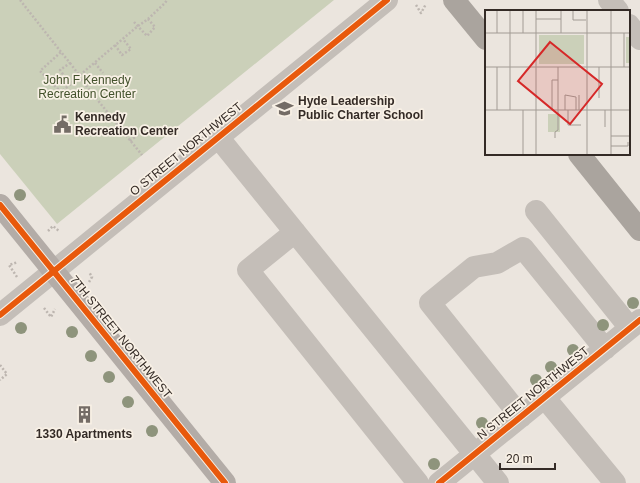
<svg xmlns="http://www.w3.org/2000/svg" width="640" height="483" viewBox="0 0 640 483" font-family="Arial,sans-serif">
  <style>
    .green { fill: #cbd0b9 }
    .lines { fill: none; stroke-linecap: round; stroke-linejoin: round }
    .path { stroke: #bdb6b0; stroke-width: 2.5; stroke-dasharray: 2 2; stroke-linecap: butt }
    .minor { stroke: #c4beb8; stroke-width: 22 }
    .major { stroke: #b3aca7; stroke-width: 22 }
    .highway { stroke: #aaa49e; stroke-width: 22 }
    .cycleway-casing { stroke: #f8f0e5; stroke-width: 8 }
    .cycleway { stroke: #e8590c; stroke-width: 6 }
    .tree { fill: #8e947c }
    .labels { text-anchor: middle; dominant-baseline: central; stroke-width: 3.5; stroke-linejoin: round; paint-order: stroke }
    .park-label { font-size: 12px; fill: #42512b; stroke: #f8f0e5 }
    .poi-label { font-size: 12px; font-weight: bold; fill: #342b26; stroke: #f8f0e5; text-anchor: start }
    .street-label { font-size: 12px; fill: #342b26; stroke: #f8f0e5 }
    .inset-road { fill: none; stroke: #a29b94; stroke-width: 1 }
    .view { fill: #d62828; fill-opacity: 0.15; stroke: #d62828; stroke-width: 2 }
    .inset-edge { fill: none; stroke: #342b26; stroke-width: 2 }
  </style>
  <rect width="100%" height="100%" fill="#ebe5de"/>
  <path class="green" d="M 0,0 L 334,0 L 57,224 L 0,154 Z"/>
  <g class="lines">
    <path class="path" d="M 20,0 L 61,52
      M 416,5 L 421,13 L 426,4
      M 134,22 L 147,36 L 155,27 L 148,19
      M 115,45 L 122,55 L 131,49 L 123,39
      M 70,63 L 79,75
      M 95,63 L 103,73
      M 80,75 L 138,26 L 148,19 L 165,3 L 167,0
      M 70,84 L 60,70 L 70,63 L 61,52 L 40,71 L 61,92 L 79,77 L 142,155
      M 130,141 L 144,130
      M 48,231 L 53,226 L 59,231
      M 17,277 L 9,265 L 18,262
      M 89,282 L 92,277 L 89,272
      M 44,308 L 51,317 L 55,309
      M 0,365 L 7,374 L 0,380"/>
    <path class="minor" d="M 609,0 L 618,11
      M 629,25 L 640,39
      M 218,137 L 498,483
      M 536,211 L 630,328
      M 295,232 L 248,270 L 418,483
      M 0,315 L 387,0
      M 545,398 L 615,483
      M 521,417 L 430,303 L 474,267 L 497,263 L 523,248 L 605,349
      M 439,483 L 640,320"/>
    <path class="major" d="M 0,205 L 225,483"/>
    <path class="highway" d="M 454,0 L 486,39
      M 579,154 L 640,230"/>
    <defs>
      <path id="cycleway" d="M 0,205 L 225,483
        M 0,315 L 387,0
        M 439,483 L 640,320"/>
    </defs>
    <use href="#cycleway" class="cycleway-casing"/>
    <use href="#cycleway" class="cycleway"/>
  </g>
  <g class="tree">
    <circle cx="20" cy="195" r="6"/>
    <circle cx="633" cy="303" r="6"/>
    <circle cx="603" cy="325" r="6"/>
    <circle cx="21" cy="328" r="6"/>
    <circle cx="72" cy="332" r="6"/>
    <circle cx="573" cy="350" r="6"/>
    <circle cx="91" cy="356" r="6"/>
    <circle cx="551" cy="367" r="6"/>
    <circle cx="109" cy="377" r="6"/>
    <circle cx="536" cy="380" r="6"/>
    <circle cx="128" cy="402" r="6"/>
    <circle cx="482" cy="423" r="6"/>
    <circle cx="152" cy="431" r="6"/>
    <circle cx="434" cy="464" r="6"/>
  </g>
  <defs>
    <symbol id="school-bare" viewBox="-9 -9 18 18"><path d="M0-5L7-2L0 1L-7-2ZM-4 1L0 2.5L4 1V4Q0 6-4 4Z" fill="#746c66" stroke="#f8f0e5" stroke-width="2.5" paint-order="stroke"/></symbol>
    <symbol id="civic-bare" viewBox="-9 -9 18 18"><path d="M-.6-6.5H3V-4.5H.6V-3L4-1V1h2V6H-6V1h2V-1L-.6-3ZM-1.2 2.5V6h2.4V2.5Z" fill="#746c66" stroke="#f8f0e5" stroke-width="2.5" paint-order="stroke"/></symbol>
    <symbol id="building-bare" viewBox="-9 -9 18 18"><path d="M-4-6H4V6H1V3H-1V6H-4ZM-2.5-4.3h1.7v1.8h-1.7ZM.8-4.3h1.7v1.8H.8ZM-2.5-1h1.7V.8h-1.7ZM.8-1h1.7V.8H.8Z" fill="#746c66" stroke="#f8f0e5" stroke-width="2.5" paint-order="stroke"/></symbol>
  </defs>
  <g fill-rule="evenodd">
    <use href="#school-bare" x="272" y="96" width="25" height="25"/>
    <use href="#civic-bare" x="50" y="112" width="25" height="25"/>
    <use href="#building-bare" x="72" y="402" width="25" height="25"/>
  </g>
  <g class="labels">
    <g class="park-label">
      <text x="87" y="80">John F Kennedy<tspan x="87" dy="14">Recreation Center</tspan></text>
    </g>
    <g class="poi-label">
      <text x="298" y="101">Hyde Leadership<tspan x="298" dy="14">Public Charter School</tspan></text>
      <text x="75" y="117">Kennedy<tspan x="75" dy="14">Recreation Center</tspan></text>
      <text x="84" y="434" text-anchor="middle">1330 Apartments</text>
    </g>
    <g class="street-label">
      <text transform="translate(186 149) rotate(-39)">O STREET NORTHWEST</text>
      <text transform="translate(121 337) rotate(51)">7TH STREET NORTHWEST</text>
      <text transform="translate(533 393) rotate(-39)">N STREET NORTHWEST</text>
    </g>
  </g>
  <g transform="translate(485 10)">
    <rect width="145" height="145" fill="#ebe5de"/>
    <path d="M 54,25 L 99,25 L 99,54 L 54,54 ZM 141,27 L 145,27 L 145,53 L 141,53 ZM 63,104 L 75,104 L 75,122 L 63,122 Z" fill="#cbd0b9"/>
    <path class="inset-road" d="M 12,0 L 12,23M 38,0 L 38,23M 51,0 L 51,145M 88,0 L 88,10 L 101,10M 102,0 L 102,145M 126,0 L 126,145M 51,9 L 76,9M 0,23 L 145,23M 76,23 L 76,0M 139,23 L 139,57M 0,57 L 145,57M 12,57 L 12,100M 114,57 L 114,88M 0,100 L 145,100M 25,100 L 25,0M 38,100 L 38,145M 67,100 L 67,70 L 73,70M 80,100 L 80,85 L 91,87 L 91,100M 83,100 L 83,115 L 96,115M 94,100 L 94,85M 120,100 L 120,117M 126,126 L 145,126M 70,128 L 70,122 L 73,120 L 73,57M 126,136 L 143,136 L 143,132"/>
    <path class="view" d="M 65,32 L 117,74 L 85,114 L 33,71 Z"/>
    <rect width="145" height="145" class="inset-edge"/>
  </g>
  <path d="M500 463v6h55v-6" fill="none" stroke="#342b26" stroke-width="2"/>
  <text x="506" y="463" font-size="12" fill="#342b26" stroke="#f8f0e5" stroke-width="3" paint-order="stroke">20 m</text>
</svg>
